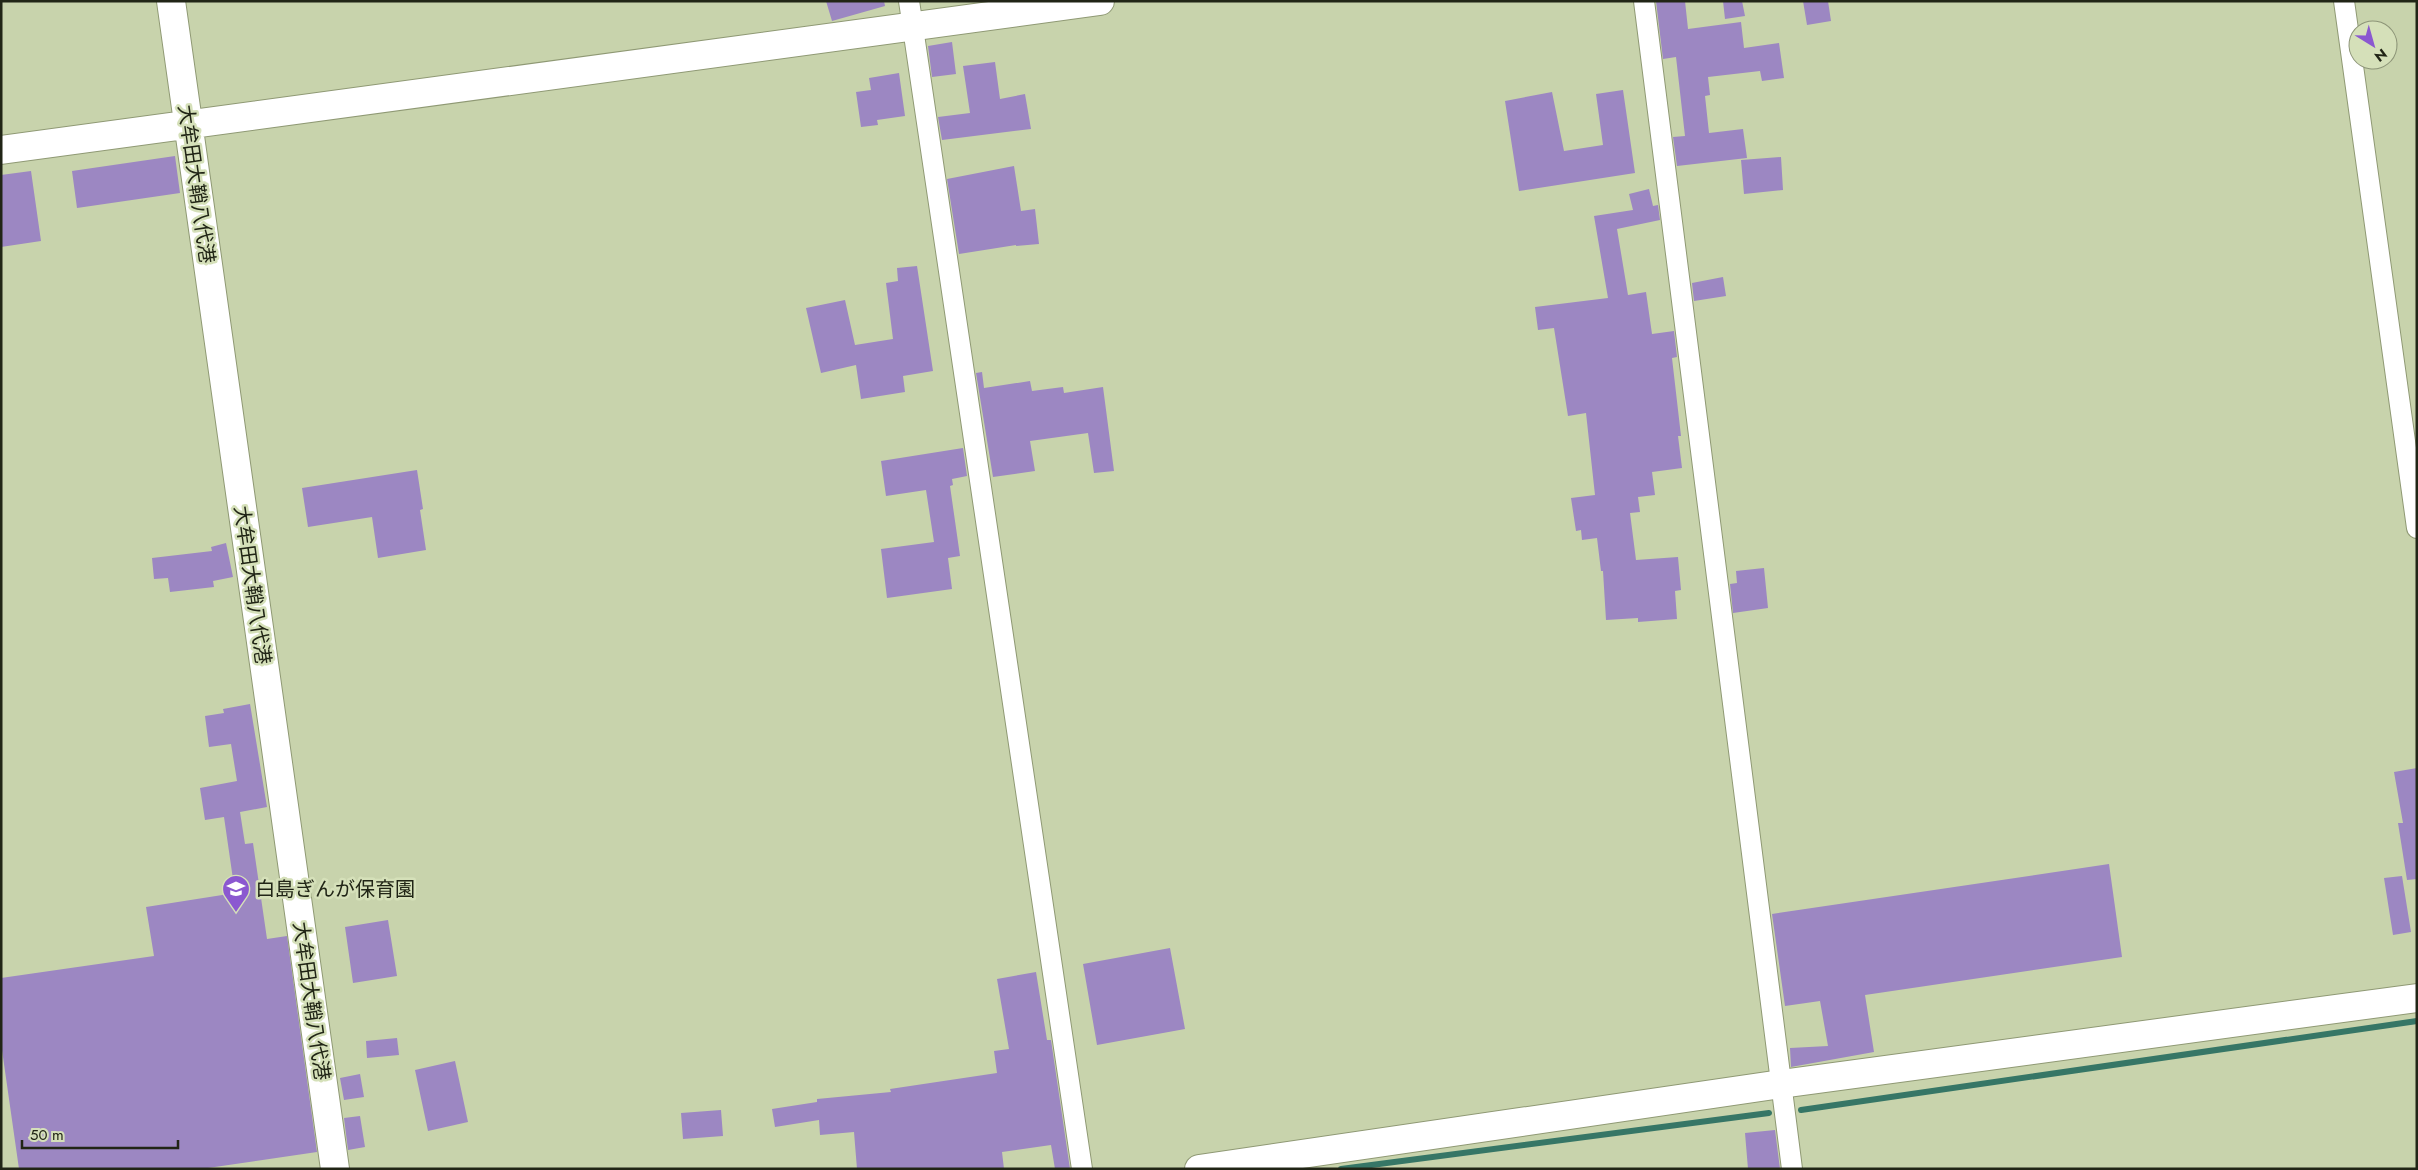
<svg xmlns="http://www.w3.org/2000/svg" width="2418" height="1170" viewBox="0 0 2418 1170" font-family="Jost,'Noto Sans JP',sans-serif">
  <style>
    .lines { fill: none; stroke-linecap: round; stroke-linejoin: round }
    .stream { stroke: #367666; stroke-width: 6 }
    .building { fill: #9c87c2 }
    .street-casing { stroke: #8f9974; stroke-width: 22 }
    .secondary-casing { stroke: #8f9974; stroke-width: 30 }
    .street { stroke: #fff; stroke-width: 20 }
    .secondary { stroke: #fff; stroke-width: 28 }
    .labels { text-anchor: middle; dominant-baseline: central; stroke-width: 5; stroke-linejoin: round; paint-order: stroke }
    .street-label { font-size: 20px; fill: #212516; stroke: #d5e0b9 }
    .poi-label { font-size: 20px; fill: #212516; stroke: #d5e0b9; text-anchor: start }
  </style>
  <rect width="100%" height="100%" fill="#c8d3ac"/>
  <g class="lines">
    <path class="stream" d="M 1801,1110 L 2417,1021
      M 1341,1169 L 1769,1113"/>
  </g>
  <path class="building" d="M 826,1 L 884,1 L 885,6 L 832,21 Z
    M 1656,1 L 1685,1 L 1688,29 L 1741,22 L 1744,48 L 1779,43 L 1784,78 L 1762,81 L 1760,71 L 1708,77 L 1710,95 L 1705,96 L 1709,133 L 1743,129 L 1747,158 L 1677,166 L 1673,137 L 1685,136 L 1676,57 L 1663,59 Z
    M 1723,1 L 1742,1 L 1745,16 L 1725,19 Z
    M 1803,1 L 1828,1 L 1831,21 L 1807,25 Z
    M 952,42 L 956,74 L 932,77 L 928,46 Z
    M 995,62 L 1000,99 L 1025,94 L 1031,129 L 942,140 L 938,117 L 970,113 L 963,66 Z
    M 899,73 L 905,116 L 877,120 L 878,125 L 861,127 L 856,92 L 871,90 L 869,78 Z
    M 1623,90 L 1635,173 L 1519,191 L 1505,101 L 1552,92 L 1564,151 L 1603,145 L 1596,94 Z
    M 175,156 L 180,193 L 77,208 L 72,171 Z
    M 1781,157 L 1783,190 L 1744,194 L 1741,160 Z
    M 1014,166 L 1021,211 L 1035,209 L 1039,244 L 1016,246 L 1016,245 L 959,254 L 947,179 Z
    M 31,171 L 41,241 L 1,247 L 1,175 Z
    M 1649,189 L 1653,206 L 1658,205 L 1660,220 L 1617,229 L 1628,295 L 1646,292 L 1652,334 L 1674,331 L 1677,357 L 1672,358 L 1681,436 L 1678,436 L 1682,468 L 1652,472 L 1655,495 L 1638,497 L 1640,512 L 1630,513 L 1636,560 L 1678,557 L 1681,590 L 1675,591 L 1677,619 L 1638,622 L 1638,618 L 1606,620 L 1603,571 L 1601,571 L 1597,538 L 1582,540 L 1581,530 L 1576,531 L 1571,498 L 1595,495 L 1586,413 L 1568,416 L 1554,328 L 1538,330 L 1535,307 L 1608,298 L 1594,216 L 1633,210 L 1629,194 Z
    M 917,266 L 933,371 L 903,376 L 905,392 L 861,399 L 856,365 L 821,373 L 806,308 L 845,300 L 855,345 L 893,339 L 886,283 L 898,281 L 897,268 Z
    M 1723,277 L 1726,296 L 1694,301 L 1692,283 Z
    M 982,372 L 984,388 L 1030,381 L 1032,391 L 1063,387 L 1064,393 L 1103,387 L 1114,471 L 1094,473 L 1088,433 L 1030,441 L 1035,471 L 993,477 L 976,373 Z
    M 963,448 L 967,476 L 952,479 L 953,485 L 950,486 L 960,556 L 948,558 L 952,589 L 887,598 L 881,549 L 934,542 L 926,490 L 886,496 L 881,461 Z
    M 417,470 L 423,509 L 420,510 L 426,550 L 378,558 L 372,517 L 308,527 L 302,488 Z
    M 226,543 L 233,577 L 213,581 L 214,587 L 170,592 L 168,578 L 154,579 L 152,558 L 212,551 L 211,547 Z
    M 1764,568 L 1768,608 L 1733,613 L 1730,584 L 1737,583 L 1736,571 Z
    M 250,704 L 267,807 L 240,812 L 245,844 L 253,843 L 267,939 L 287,936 L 317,1152 L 201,1169 L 19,1169 L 1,1043 L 1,978 L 154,956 L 146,907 L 235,893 L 224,817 L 205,820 L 200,788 L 237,781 L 231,744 L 209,747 L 205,716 L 224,713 L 223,709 Z
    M 2417,768 L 2417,879 L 2407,880 L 2398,823 L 2403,823 L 2394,772 Z
    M 2109,864 L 2122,957 L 1865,995 L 1874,1052 L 1791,1067 L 1790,1048 L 1828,1046 L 1820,1001 L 1785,1006 L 1772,914 Z
    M 2402,876 L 2411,932 L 2393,935 L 2384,878 Z
    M 388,920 L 397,976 L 353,983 L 345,927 Z
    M 1170,948 L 1185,1029 L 1097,1045 L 1083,964 Z
    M 1036,972 L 1047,1040 L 1051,1040 L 1070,1169 L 1055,1169 L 1051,1145 L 1002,1152 L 1004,1169 L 857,1169 L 854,1132 L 820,1135 L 819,1120 L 775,1127 L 772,1109 L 817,1102 L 817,1099 L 891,1092 L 890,1089 L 997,1073 L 994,1051 L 1009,1049 L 997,979 Z
    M 397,1038 L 399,1055 L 367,1058 L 366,1041 Z
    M 455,1061 L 468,1122 L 428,1131 L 415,1070 Z
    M 360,1074 L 364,1097 L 344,1100 L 340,1078 Z
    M 721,1110 L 723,1136 L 683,1139 L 681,1113 Z
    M 360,1116 L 365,1147 L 348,1150 L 344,1118 Z
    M 1775,1130 L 1780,1169 L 1748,1169 L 1745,1133 Z"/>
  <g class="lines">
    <defs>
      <path id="street" d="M 909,1 L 1082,1169
        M 1644,1 L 1792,1169
        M 2344,1 L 2417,528"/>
      <path id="secondary" d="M 171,1 L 335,1169
        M 1,150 L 1100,1
        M 1199,1169 L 1781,1084 L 2417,998"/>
    </defs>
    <use href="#street" class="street-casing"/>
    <use href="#secondary" class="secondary-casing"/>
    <use href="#street" class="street"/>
    <use href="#secondary" class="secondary"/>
  </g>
  <defs>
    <symbol id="school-pin" viewBox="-11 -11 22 30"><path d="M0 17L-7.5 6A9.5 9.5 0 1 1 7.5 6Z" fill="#8b58d0" stroke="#d5e0b9"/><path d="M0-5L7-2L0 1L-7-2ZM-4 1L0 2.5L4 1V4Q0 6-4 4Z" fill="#fff"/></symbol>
  </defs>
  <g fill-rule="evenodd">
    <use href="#school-pin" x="220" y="873" width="32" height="43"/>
  </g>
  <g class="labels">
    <g class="street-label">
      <text transform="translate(196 184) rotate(82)">大牟田大鞘八代港</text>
      <text transform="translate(252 585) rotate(82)">大牟田大鞘八代港</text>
      <text transform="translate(311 1001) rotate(82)">大牟田大鞘八代港</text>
    </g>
    <g class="poi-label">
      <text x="255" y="889">白島ぎんが保育園</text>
    </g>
  </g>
  <rect width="2418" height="1170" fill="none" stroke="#212516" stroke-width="5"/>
  <g transform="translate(2373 45) rotate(143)"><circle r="24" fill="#d5e0b9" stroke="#8d9578"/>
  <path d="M0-4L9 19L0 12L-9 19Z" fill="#8b58d0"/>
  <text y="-8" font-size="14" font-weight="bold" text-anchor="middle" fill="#212516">N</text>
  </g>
  <path d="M22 1140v8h156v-8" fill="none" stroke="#212516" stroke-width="2.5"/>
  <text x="30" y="1140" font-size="15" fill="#212516" stroke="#d5e0b9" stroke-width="4" paint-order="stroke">50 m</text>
</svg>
